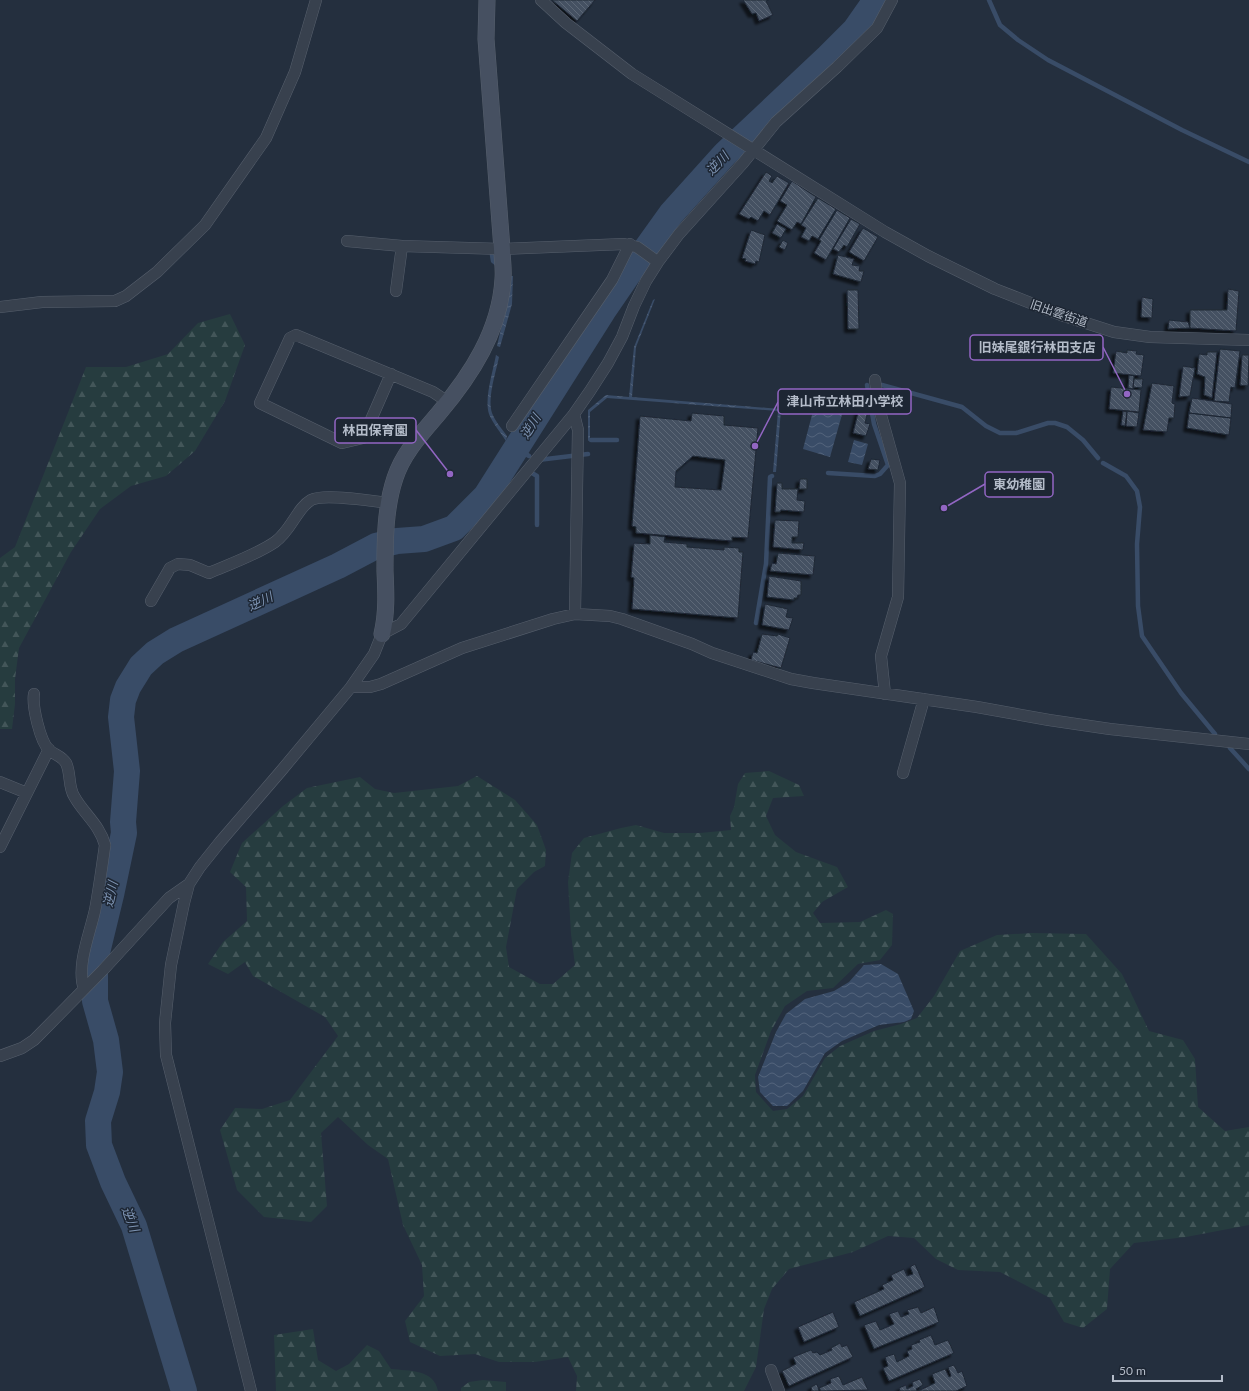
<svg xmlns="http://www.w3.org/2000/svg" width="1249" height="1391" viewBox="0 0 1249 1391" font-family="Lato,'Noto Sans JP',sans-serif">
  <style>
    .forest { fill: url(#forest-firs) }
    .water { fill: url(#water-waves) }
    .lines { fill: none; stroke-linecap: round; stroke-linejoin: round }
    .stream { stroke: #394c67; stroke-width: 4.5 }
    .river { stroke: #394c67; stroke-width: 26 }
    .building { fill: url(#building-back-hatch); stroke: #1f2835; fill-rule: evenodd; filter: url(#shadow) }
    .street-casing { stroke: #565f6c; stroke-width: 12 }
    .secondary-casing { stroke: #565f6c; stroke-width: 17 }
    .street { stroke: #38414e; stroke-width: 11 }
    .secondary { stroke: #465061; stroke-width: 16 }
    .labels { text-anchor: middle; dominant-baseline: central; stroke-width: 3; stroke-linejoin: round; paint-order: stroke }
    .street-label { font-size: 12px; fill: #b4bcc9; stroke: #1d2633 }
    .water-label { font-size: 13px; font-style: italic; fill: #7c92b1; stroke: #1d2633 }
    .leader { fill: none; stroke: #9266c3; stroke-width: 1.5 }
    .callout-dot { fill: #9266c3; stroke: #1d2633; stroke-width: 1.5 }
    .callout { fill: #1d2633; stroke: #9266c3; stroke-width: 1.5 }
    .callout-label { font-size: 13px; text-anchor: middle; font-weight: bold; fill: #b4bcc9 }
  </style>
  <defs>
    <pattern id="forest-firs" width="22" height="20" patternUnits="userSpaceOnUse"><rect width="22" height="20" fill="#263c3f"/><path d="M5 1l3.5 6h-7zM16 11l3.5 6h-7z" fill="#435659"/></pattern>
    <pattern id="water-waves" width="16" height="10" patternUnits="userSpaceOnUse"><rect width="16" height="10" fill="#394c67"/><path d="M0 5q4-4 8 0t8 0" fill="none" stroke="#53647b"/></pattern>
    <pattern id="building-back-hatch" width="6" height="6" patternUnits="userSpaceOnUse"><rect width="6" height="6" fill="#455162"/><path d="M-1 5l2 2M0 0l6 6M5-1l2 2" fill="none" stroke="#5d6877"/></pattern>
    <filter id="shadow"><feDropShadow dx="-3.5" dy="3.5" stdDeviation="1" flood-color="#0009"/></filter>
  </defs>
  <rect width="100%" height="100%" fill="#242f3e"/>
  <path class="forest" d="M 230,314 L 245,345 L 225,401 L 195,451 L 166,476 L 131,486 L 100,509 L 71,552 L 19,648 L 15,679 L 15,704 L 12,729 L 0,729 L 0,558 L 15,547 L 86,367 L 126,367 L 168,354 L 198,323 Z
    M 769,771 L 799,785 L 804,796 L 773,798 L 766,816 L 775,835 L 796,852 L 837,867 L 848,887 L 822,902 L 813,913 L 820,923 L 860,922 L 886,910 L 893,914 L 892,945 L 880,960 L 858,964 L 833,988 L 807,991 L 785,1006 L 771,1031 L 755,1075 L 756,1092 L 773,1111 L 787,1109 L 803,1096 L 825,1058 L 840,1046 L 874,1031 L 901,1024 L 917,1018 L 934,996 L 960,951 L 997,935 L 1032,933 L 1086,934 L 1122,974 L 1149,1031 L 1183,1040 L 1195,1059 L 1198,1107 L 1225,1131 L 1249,1127 L 1249,1225 L 1186,1237 L 1134,1243 L 1110,1269 L 1107,1309 L 1083,1328 L 1064,1322 L 1050,1298 L 1000,1272 L 958,1270 L 936,1259 L 914,1238 L 888,1236 L 853,1252 L 789,1269 L 772,1289 L 764,1309 L 756,1367 L 744,1391 L 576,1391 L 577,1376 L 568,1357 L 535,1362 L 499,1362 L 475,1354 L 440,1356 L 410,1342 L 405,1321 L 424,1296 L 422,1265 L 403,1225 L 388,1159 L 368,1145 L 338,1117 L 321,1133 L 327,1206 L 311,1222 L 264,1217 L 237,1190 L 220,1130 L 235,1108 L 262,1109 L 290,1100 L 338,1036 L 325,1017 L 253,976 L 245,962 L 228,974 L 208,964 L 223,942 L 247,921 L 246,887 L 230,872 L 242,843 L 283,806 L 307,788 L 360,777 L 375,789 L 394,793 L 458,786 L 477,776 L 515,800 L 537,825 L 546,850 L 545,866 L 534,872 L 517,889 L 506,947 L 509,967 L 540,984 L 553,984 L 575,965 L 571,934 L 568,882 L 572,853 L 584,838 L 621,828 L 636,825 L 664,833 L 700,833 L 731,830 L 730,816 L 734,807 L 738,784 L 745,773 Z
    M 313,1329 L 318,1360 L 336,1371 L 349,1364 L 367,1345 L 379,1351 L 391,1369 C 409,1371 434,1369 438,1391 L 276,1391 L 274,1335 Z
    M 483,1380 L 506,1382 L 506,1391 L 461,1391 L 461,1388 L 469,1382 Z"/>
  <path class="water" d="M 509,276 L 513,276 L 512,304 L 500,347 L 497,346 L 507,302 Z
    M 655,299 L 636,347 L 632,397 L 781,409 L 776,472 L 773,472 L 778,411 L 607,398 L 590,412 L 590,440 L 588,441 L 588,410 L 606,395 L 629,397 L 634,347 L 653,300 Z
    M 496,355 L 499,357 C 496,372 487,398 492,413 C 495,421 502,429 507,436 L 506,441 C 501,433 493,424 489,414 C 484,399 493,371 496,355 Z
    M 817,396 L 845,404 L 830,457 L 803,449 Z
    M 854,440 L 868,444 L 862,465 L 848,462 Z
    M 881,964 L 898,974 L 914,1011 L 911,1019 L 904,1022 L 879,1025 L 842,1041 L 825,1053 L 803,1091 L 787,1106 L 773,1106 L 760,1092 L 758,1077 L 776,1032 L 786,1014 L 805,999 L 834,991 L 849,982 L 864,965 Z"/>
  <g class="lines">
    <path class="stream" d="M 989,0 L 1000,25 L 1018,40 L 1048,60 L 1182,130 L 1249,162
      M 492,255 L 493,261 L 497,264
      M 622,283 L 624,283
      M 882,385 L 962,407 L 986,426 L 1000,433 L 1016,433 L 1048,423 L 1055,423 L 1067,427 L 1083,440 L 1098,458
      M 591,440 L 617,440
      M 512,445 L 529,456
      M 538,460 L 588,454
      M 1103,463 L 1126,476 L 1137,491 L 1140,507 L 1137,544 L 1138,606 L 1142,636 L 1181,693 L 1215,734
      M 532,473 L 537,476 L 537,525
      M 828,473 L 875,476 L 880,474 L 888,465 L 874,424 L 867,385
      M 756,623 L 766,564 L 770,477 L 772,476
      M 1230,748 L 1249,769"/>
    <path class="river" d="M 184,1391 L 134,1226 L 113,1182 L 99,1145 L 98,1121 L 107,1092 L 110,1072 L 106,1040 L 95,1001 L 95,961 L 111,895 L 124,833 L 123,822 L 127,771 L 121,717 L 123,700 L 128,687 L 141,666 L 155,653 L 176,640 L 338,566 L 376,546 L 397,541 L 424,539 L 454,528 L 486,496 L 603,311 L 638,260 L 671,214 L 725,154 L 828,57 L 855,30 L 876,0"/>
  </g>
  <path class="building" d="M 552,0 L 595,0 L 577,21 Z
    M 743,0 L 769,0 L 766,1 L 773,15 L 759,21 L 756,13 L 752,14 Z
    M 766,172 L 772,176 L 769,181 L 772,183 L 777,176 L 789,183 L 770,215 L 764,211 L 758,221 L 751,217 L 749,219 L 739,214 Z
    M 792,181 L 816,197 L 801,224 L 797,222 L 792,230 L 777,221 L 787,205 L 780,201 Z
    M 818,198 L 836,209 L 818,239 L 812,236 L 809,241 L 801,237 L 806,228 L 801,225 Z
    M 837,210 L 850,218 L 826,260 L 814,253 L 821,241 L 819,240 Z
    M 851,219 L 860,224 L 847,247 L 844,245 L 839,252 L 833,249 Z
    M 777,224 L 786,229 L 781,238 L 772,233 Z
    M 863,228 L 878,237 L 864,261 L 849,252 Z
    M 751,230 L 765,235 L 759,262 L 756,261 L 755,264 L 745,261 L 746,259 L 742,258 Z
    M 783,240 L 788,243 L 785,250 L 779,247 Z
    M 838,255 L 854,259 L 852,265 L 860,266 L 859,271 L 864,271 L 861,282 L 833,274 Z
    M 1228,289 L 1239,291 L 1236,331 L 1190,328 L 1190,310 L 1227,310 Z
    M 847,290 L 858,290 L 859,329 L 848,329 Z
    M 1142,297 L 1153,299 L 1152,318 L 1141,317 Z
    M 1169,320 L 1188,322 L 1190,328 L 1168,329 Z
    M 1220,349 L 1240,351 L 1235,388 L 1231,387 L 1229,402 L 1214,401 Z
    M 1127,350 L 1137,351 L 1136,354 L 1144,355 L 1141,376 L 1113,373 L 1116,351 L 1127,353 Z
    M 1207,352 L 1217,352 L 1212,398 L 1204,395 L 1205,377 L 1197,374 L 1199,354 L 1207,355 Z
    M 1242,355 L 1249,355 L 1248,386 L 1240,385 Z
    M 1183,366 L 1195,368 L 1190,396 L 1179,397 Z
    M 1129,375 L 1134,376 L 1133,389 L 1128,388 Z
    M 1134,379 L 1143,379 L 1142,388 L 1133,387 Z
    M 1152,383 L 1174,386 L 1172,403 L 1175,404 L 1174,418 L 1169,418 L 1167,432 L 1143,430 Z
    M 1111,387 L 1141,390 L 1139,412 L 1109,409 Z
    M 1192,398 L 1232,404 L 1231,418 L 1189,413 Z
    M 859,409 L 868,411 L 865,423 L 870,424 L 866,436 L 853,433 Z
    M 1123,411 L 1127,412 L 1125,426 L 1121,425 Z
    M 1127,411 L 1139,413 L 1137,427 L 1126,426 Z
    M 692,413 L 724,416 L 724,425 L 758,428 L 748,538 L 732,537 L 732,541 L 636,533 L 636,527 L 632,526 L 640,416 L 691,421 ZM 693,456 L 725,460 L 721,490 L 675,487 L 676,471 Z
    M 1189,413 L 1231,418 L 1229,435 L 1187,428 Z
    M 871,459 L 880,460 L 878,470 L 868,469 Z
    M 800,479 L 807,479 L 807,489 L 799,489 Z
    M 777,483 L 782,483 L 782,489 L 798,489 L 797,500 L 805,501 L 804,512 L 781,510 L 780,512 L 775,512 Z
    M 775,520 L 799,521 L 798,537 L 792,537 L 792,543 L 804,543 L 803,550 L 773,547 Z
    M 650,535 L 665,537 L 664,542 L 687,544 L 687,547 L 724,550 L 724,547 L 739,548 L 739,552 L 743,552 L 738,618 L 632,609 L 634,578 L 631,577 L 634,543 L 650,544 Z
    M 778,553 L 815,556 L 813,575 L 770,571 L 772,563 L 776,564 Z
    M 769,576 L 801,581 L 801,595 L 798,595 L 797,598 L 794,598 L 794,600 L 767,597 Z
    M 765,604 L 788,609 L 786,617 L 793,618 L 789,630 L 762,625 Z
    M 762,634 L 777,636 L 778,634 L 790,638 L 781,668 L 751,660 L 753,652 L 757,653 Z
    M 915,1264 L 925,1287 L 860,1316 L 854,1302 L 884,1289 L 882,1285 L 893,1280 L 891,1275 L 904,1269 L 907,1276 L 913,1274 L 910,1267 Z
    M 918,1307 L 921,1313 L 934,1307 L 939,1322 L 874,1349 L 864,1325 L 876,1321 L 880,1330 L 894,1324 L 889,1314 L 898,1311 L 901,1317 L 909,1314 L 907,1310 Z
    M 833,1312 L 839,1327 L 804,1342 L 798,1327 Z
    M 931,1335 L 935,1345 L 948,1340 L 954,1353 L 889,1381 L 883,1368 L 888,1366 L 885,1357 L 894,1354 L 897,1362 L 909,1356 L 907,1351 L 912,1349 L 911,1345 L 920,1342 L 919,1340 Z
    M 840,1343 L 842,1347 L 847,1345 L 853,1357 L 789,1386 L 782,1371 L 796,1364 L 793,1357 L 811,1350 L 813,1353 L 817,1352 L 820,1355 L 832,1350 L 831,1348 Z
    M 954,1365 L 958,1373 L 962,1371 L 967,1386 L 956,1391 L 918,1391 L 935,1383 L 932,1374 L 945,1369 L 949,1377 L 951,1376 L 948,1367 Z
    M 839,1376 L 843,1385 L 862,1377 L 868,1390 L 821,1391 L 819,1388 L 831,1383 L 830,1379 Z
    M 920,1379 L 923,1385 L 916,1389 L 917,1391 L 900,1391 L 899,1388 L 906,1385 L 907,1389 L 913,1386 L 912,1382 Z
    M 817,1384 L 819,1391 L 812,1391 L 811,1387 Z"/>
  <g class="lines">
    <defs>
      <path id="street" d="M 541,0 L 566,23 L 632,74 L 885,232 L 928,256 L 995,289 L 1061,315 L 1114,332 L 1150,337 L 1249,340
        M 347,241 L 402,246 L 502,249 L 624,244 L 637,247 L 658,262
        M 396,291 L 402,246
        M 0,307 L 42,302 L 115,301 L 126,296 L 157,272 L 205,225 L 266,138 L 295,72 L 316,0
        M 391,374 L 363,438 L 342,443 L 260,403 L 290,338 L 296,335 L 433,392 L 448,402
        M 875,380 L 879,408 L 900,483 L 898,597 L 881,656 L 885,694
        M 574,414 L 578,430 L 575,614
        M 512,426 L 612,280 L 630,244
        M 151,601 L 170,568 L 178,564 L 190,565 L 209,573 C 230,564 256,555 275,542 C 291,531 297,508 311,500 C 324,493 372,501 388,503
        M 351,687 L 370,687 L 381,684 L 462,648 L 553,619 L 575,614 L 610,616 L 622,619 L 692,644 L 712,653 L 791,679 L 813,683 L 977,707 L 1049,720 L 1110,729 L 1249,744
        M 34,694 C 32,706 40,741 49,750 C 55,755 62,756 66,763 C 71,773 68,786 74,796 C 83,813 100,825 105,845 C 102,866 99,889 95,910 C 90,933 76,966 84,989
        M 903,773 L 924,699
        M 0,782 L 27,793 L 49,749
        M 0,847 L 27,793
        M 0,1056 L 22,1048 L 34,1040 L 103,970 L 169,898 L 189,884
        M 771,1370 L 779,1391
        M 251,1391 L 166,1055 L 165,1023 L 171,965 L 184,903 L 189,884 L 200,867 L 220,842 L 281,771 L 351,687 L 374,654 L 382,634 L 401,624 L 574,414 L 590,391 L 608,363 L 622,337 L 634,306 L 646,281 L 658,262 L 679,234 L 743,163 L 776,122 L 837,67 L 877,28 L 892,0"/>
      <path id="secondary" d="M 382,634 C 387,613 386,592 385,571 C 385,540 385,508 395,478 C 403,453 422,433 439,413 C 471,375 500,331 503,279 C 504,269 502,259 502,249 L 486,39 L 487,0"/>
    </defs>
    <use href="#street" class="street-casing"/>
    <use href="#secondary" class="secondary-casing"/>
    <use href="#street" class="street"/>
    <use href="#secondary" class="secondary"/>
  </g>
  <g class="labels">
    <g class="street-label">
      <text transform="translate(1059 313) rotate(19)">旧出雲街道</text>
    </g>
    <g class="water-label">
      <text transform="translate(717 163) rotate(-47)">逆川</text>
      <text transform="translate(530 426) rotate(-58)">逆川</text>
      <text transform="translate(260 601) rotate(-25)">逆川</text>
      <text transform="translate(110 894) rotate(-77)">逆川</text>
      <text transform="translate(131 1219) rotate(69)">逆川</text>
    </g>
  </g>
  <path class="leader" d="M1127 394L1103 347M755 446L778 402M450 474L416 430M944 508L985 484"/>
  <g class="callout-dot">
    <circle cx="1127" cy="394" r="4"/>
    <circle cx="755" cy="446" r="4"/>
    <circle cx="450" cy="474" r="4"/>
    <circle cx="944" cy="508" r="4"/>
  </g>
  <g class="callout">
    <rect x="970" y="335" width="133" height="25" rx="4"/>
    <rect x="778" y="389" width="133" height="25" rx="4"/>
    <rect x="335" y="418" width="81" height="25" rx="4"/>
    <rect x="985" y="472" width="68" height="25" rx="4"/>
  </g>
  <g class="callout-label">
    <text x="1037" y="352">旧妹尾銀行林田支店</text>
    <text x="845" y="406">津山市立林田小学校</text>
    <text x="375" y="435">林田保育園</text>
    <text x="1019" y="489">東幼稚園</text>
  </g>
  <path d="M1113 1375v6h109v-6" fill="none" stroke="#b4bcc9" stroke-width="2"/>
  <text x="1119" y="1375" font-size="12" fill="#b4bcc9" stroke="#1d2633" stroke-width="3" paint-order="stroke">50 m</text>
</svg>
